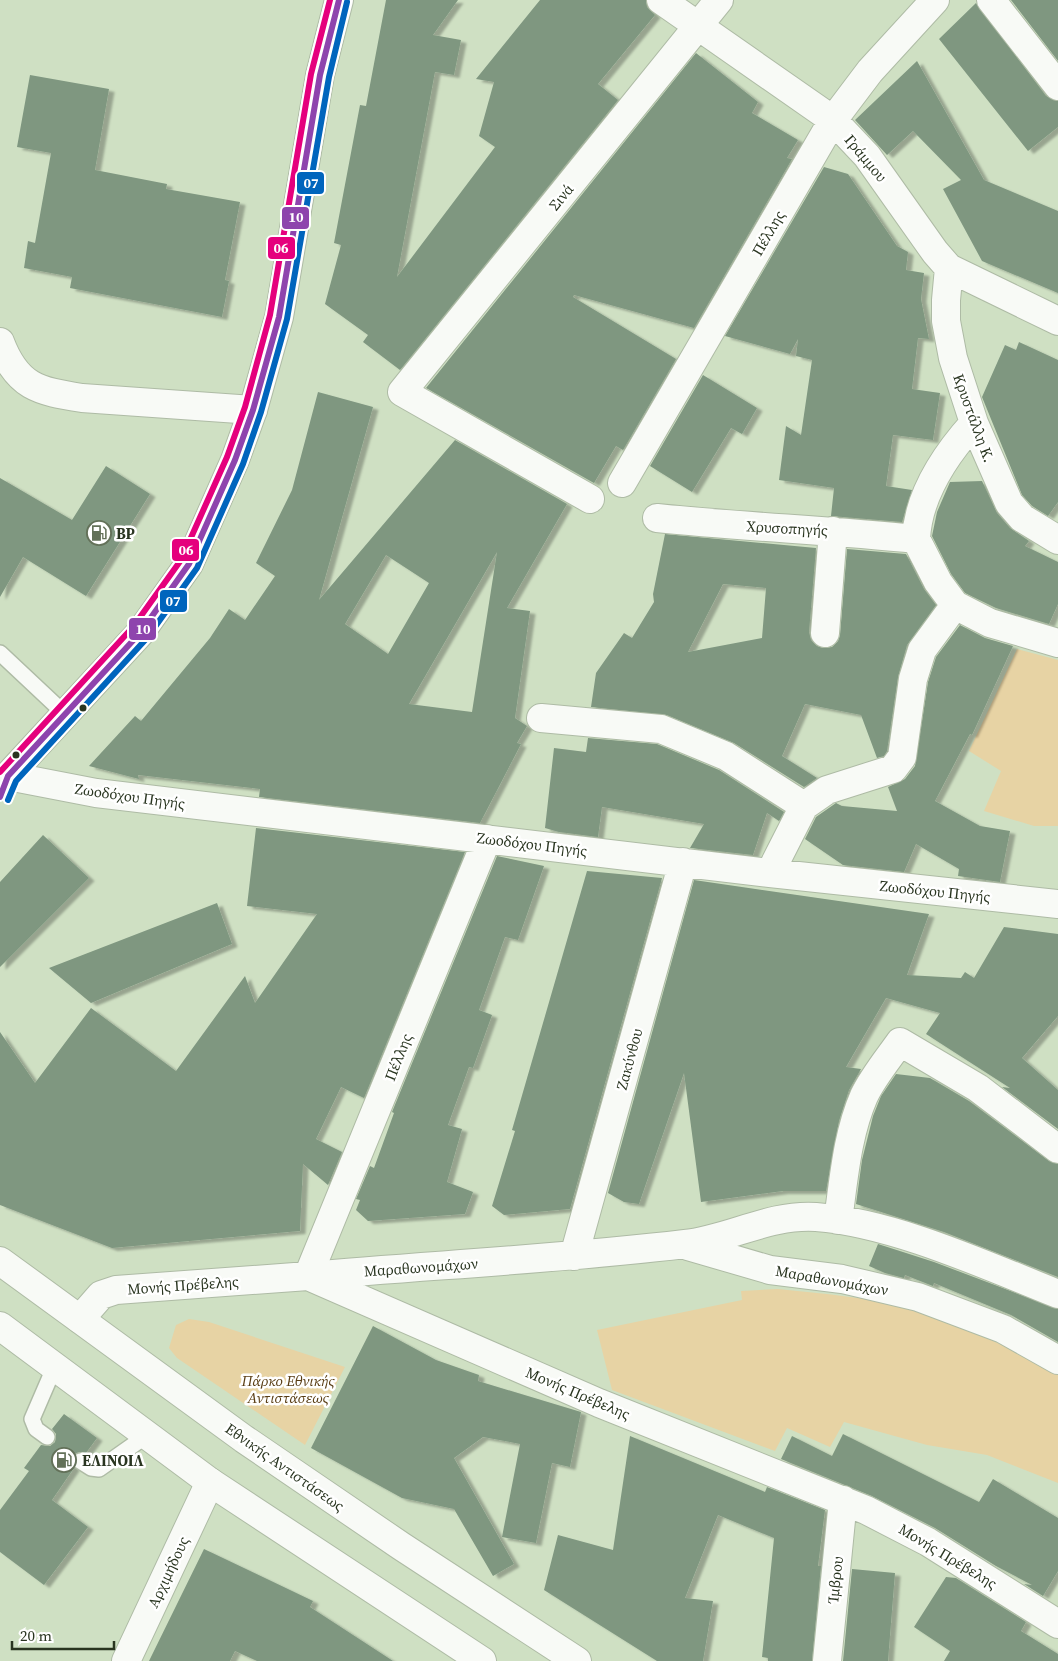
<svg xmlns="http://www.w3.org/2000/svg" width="1058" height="1661" viewBox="0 0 1058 1661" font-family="'Source Serif 4',serif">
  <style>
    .green { fill: #e7d3a4 }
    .building { fill: #7f9780; fill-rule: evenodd; filter: url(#shadow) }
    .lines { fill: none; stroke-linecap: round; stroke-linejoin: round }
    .lane-casing { stroke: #aebba5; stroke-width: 18 }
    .street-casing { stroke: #aebba5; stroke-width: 30 }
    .primary-casing { stroke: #aebba5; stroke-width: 30 }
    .lane { stroke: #f8faf6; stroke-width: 15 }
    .street { stroke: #f8faf6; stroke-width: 28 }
    .primary { stroke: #f8faf6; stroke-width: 28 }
    .bus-1-casing { stroke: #fff; stroke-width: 10 }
    .bus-2-casing { stroke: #fff; stroke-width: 10 }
    .bus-3-casing { stroke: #fff; stroke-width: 10 }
    .bus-1 { stroke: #8e44ad; stroke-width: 6 }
    .bus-2 { stroke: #0065bd; stroke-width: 6 }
    .bus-3 { stroke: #e5007d; stroke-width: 6 }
    .bus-dot { fill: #293520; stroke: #fff; stroke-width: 2 }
    .labels { text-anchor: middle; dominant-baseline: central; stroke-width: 5; stroke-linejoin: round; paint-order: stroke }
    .street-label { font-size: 15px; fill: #293520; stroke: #fff }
    .poi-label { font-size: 15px; font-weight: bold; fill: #293520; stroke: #fff; text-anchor: start }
    .park-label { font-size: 15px; font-style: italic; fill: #593d14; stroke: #fff }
    .line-badge { stroke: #fff; stroke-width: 2 }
    .badge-label { font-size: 14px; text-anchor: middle; font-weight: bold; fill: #fff }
  </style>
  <defs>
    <filter id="shadow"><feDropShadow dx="5.5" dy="3" stdDeviation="1" flood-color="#0004"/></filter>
  </defs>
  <rect width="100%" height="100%" fill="#cfe0c3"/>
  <path class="green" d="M 1017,649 L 1058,660 L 1058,826 L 1034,826 L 984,811 L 1001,771 L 969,751 Z
    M 778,1289 C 823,1294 870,1297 914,1309 C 963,1323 1008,1349 1054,1370 L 1058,1374 L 1058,1483 L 987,1455 L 927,1445 L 844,1422 L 830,1447 L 787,1428 L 775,1451 L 612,1390 L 597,1330 L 742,1300 L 741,1291 Z
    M 189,1319 L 209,1322 L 345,1367 L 305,1445 L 177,1358 L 169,1348 L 176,1325 Z"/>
  <path class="building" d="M 386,0 L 458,0 L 433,35 L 461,40 L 454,75 L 435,72 L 397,277 L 495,147 L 479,136 L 494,82 L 476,79 L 540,0 L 646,0 L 647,7 L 655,15 L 598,84 L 618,100 L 400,370 L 363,342 L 368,335 L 325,304 L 341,245 L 334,243 L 360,105 L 366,106 Z
    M 1011,0 L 1058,0 L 1058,61 Z
    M 976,3 L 1046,96 L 1058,101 L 1058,127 L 1028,151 L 939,39 Z
    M 696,53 L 758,102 L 752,113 L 798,140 L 787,158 L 792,159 L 694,328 L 574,295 L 573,297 L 676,359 L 623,450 L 616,446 L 594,483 L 426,388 Z
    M 917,61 L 984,180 L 1058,211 L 1058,293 L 982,261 L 943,189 L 961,180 L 913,131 L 887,155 L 855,120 Z
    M 30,75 L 109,89 L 95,170 L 167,184 L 166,189 L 240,202 L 225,280 L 229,281 L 222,317 L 70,288 L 72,277 L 24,268 L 28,241 L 35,243 L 51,153 L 17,147 Z
    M 824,167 L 848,174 L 897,246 L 908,252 L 906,270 L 924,273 L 921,299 L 929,339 L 918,338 L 912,389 L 940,393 L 933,440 L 893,435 L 886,486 L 912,490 L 902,522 L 831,516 L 834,488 L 779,480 L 786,426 L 801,435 L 812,360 L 796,356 L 798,339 L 790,354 L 725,336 Z
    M 1019,342 L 1058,360 L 1058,502 L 1048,516 L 1032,506 L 1022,495 L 982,397 L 1005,345 L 1016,350 Z
    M 703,375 L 757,408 L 742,434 L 731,428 L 692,492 L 650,466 Z
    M 318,392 L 373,407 L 319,600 L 455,440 L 567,504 L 507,608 L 530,611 L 515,718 L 527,726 L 517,743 L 521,744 L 480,823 L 259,797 L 260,789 L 138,775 L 139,779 L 89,766 L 135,716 L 141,721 L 210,638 L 229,609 L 245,620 L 275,576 L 256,563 L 292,490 ZM 497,552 L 472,712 L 409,704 ZM 386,555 L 429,583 L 388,654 L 345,624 Z
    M 106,466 L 150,494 L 86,596 L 23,557 L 0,597 L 0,478 L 72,520 Z
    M 982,481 L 997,513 L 1010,528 L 1029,541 L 1025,546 L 1058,562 L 1058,604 L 1049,624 L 996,608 L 965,593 L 951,574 L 932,536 L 937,512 L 950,482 Z
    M 665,534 L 816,548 L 809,632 L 811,640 L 817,646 L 823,648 L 832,647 L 838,641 L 840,635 L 847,549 L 906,554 L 924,589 L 936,605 L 907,645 L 898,677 L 887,751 L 884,756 L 877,758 L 861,715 L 805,704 L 782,756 L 817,778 L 804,787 L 734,743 L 667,715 L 591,707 L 596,673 L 624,633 L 632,638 L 654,602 L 653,594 ZM 723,584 L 766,588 L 762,638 L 688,652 Z
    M 960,625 L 985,638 L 1013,646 L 972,735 L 970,734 L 935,801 L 980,826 L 1010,831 L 1000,882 L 958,876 L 959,869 L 916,844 L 904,872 L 843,865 L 805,839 L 816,817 L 836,803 L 842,806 L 897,811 L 888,787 L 905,779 L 915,766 L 928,682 L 936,657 Z
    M 588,738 L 657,744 L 719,770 L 784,812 L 779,821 L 767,813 L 753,855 L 690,848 L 704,824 L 602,807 L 598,837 L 559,832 L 545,828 L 554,748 L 586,752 Z
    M 256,828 L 465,852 L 364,1098 L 341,1087 L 316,1139 L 342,1152 L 328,1185 L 303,1164 L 300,1231 L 112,1248 L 0,1205 L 0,1032 L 35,1083 L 91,1008 L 176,1071 L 245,976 L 255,1003 L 317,914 L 247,906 Z
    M 43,835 L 89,878 L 0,967 L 0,882 Z
    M 497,856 L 544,866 L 518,940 L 505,937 L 479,1010 L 492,1015 L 473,1068 L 469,1067 L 448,1125 L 462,1129 L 447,1182 L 473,1192 L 465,1214 L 368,1221 L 356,1210 L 360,1200 L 356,1199 L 370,1166 L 374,1168 L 394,1113 L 392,1112 Z
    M 587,871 L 662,878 L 570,1209 L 504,1215 L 492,1206 L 515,1131 L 512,1130 Z
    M 694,880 L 929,914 L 907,975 L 961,978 L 965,972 L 974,978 L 1004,927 L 1058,934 L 1058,1016 L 1022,1058 L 1058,1090 L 1058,1129 L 1002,1087 L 1010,1088 L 926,1034 L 940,1013 L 886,998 L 846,1067 L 861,1069 L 849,1090 L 839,1121 L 826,1191 L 783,1191 L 701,1202 L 684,1073 L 639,1204 L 624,1202 L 608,1193 Z
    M 217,903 L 232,944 L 91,1003 L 49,968 Z
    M 896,1074 L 930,1078 L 969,1101 L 1049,1161 L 1058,1164 L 1058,1277 L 944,1232 L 856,1204 L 862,1160 L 873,1116 L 881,1096 Z
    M 878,1244 L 934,1262 L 1058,1309 L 1058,1342 L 1011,1315 L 934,1283 L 933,1286 L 905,1275 L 904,1278 L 885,1273 L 869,1266 Z
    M 373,1326 L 436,1360 L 479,1375 L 478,1381 L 581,1412 L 570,1467 L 552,1463 L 536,1543 L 502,1537 L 520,1444 L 483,1437 L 454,1458 L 514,1564 L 493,1576 L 454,1509 L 402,1498 L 311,1448 Z
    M 64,1414 L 97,1438 L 86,1453 L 80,1452 L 72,1456 L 71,1461 L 74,1468 L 52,1500 L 88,1527 L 44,1585 L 0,1552 L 0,1510 L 29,1471 L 24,1468 L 41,1445 L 50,1446 L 55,1442 L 56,1434 L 52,1429 Z
    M 843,1434 L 979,1502 L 993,1479 L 1058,1518 L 1058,1571 L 1043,1596 L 1024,1584 L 1032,1585 L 996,1566 L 935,1528 L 872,1496 L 781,1459 L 792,1436 L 832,1456 Z
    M 630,1436 L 765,1492 L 767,1487 L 825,1510 L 818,1566 L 821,1566 L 812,1661 L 768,1661 L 768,1658 L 762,1657 L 774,1538 L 718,1515 L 685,1598 L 713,1601 L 703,1661 L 657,1661 L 544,1590 L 558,1535 L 613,1550 Z
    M 204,1549 L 313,1601 L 310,1607 L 393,1661 L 257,1661 L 235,1651 L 230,1661 L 149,1661 Z
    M 852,1569 L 895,1573 L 888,1661 L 843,1661 Z
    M 946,1577 L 956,1578 L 1026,1622 L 1021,1631 L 1058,1654 L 1058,1661 L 944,1661 L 950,1651 L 914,1627 Z"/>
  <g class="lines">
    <defs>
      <path id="lane" d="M 0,653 L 65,714
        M 47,1437 L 36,1429 L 32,1419 L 54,1368
        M 80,1461 L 91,1468 L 99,1469 L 146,1436"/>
      <path id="street" d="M 661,0 L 833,120 L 867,156 L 935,252 L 949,268 L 1058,321
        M 991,0 L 1058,86
        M 949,268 L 946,300 L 946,321 L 953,358 L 974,423 L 1009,503 L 1022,518 L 1058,540
        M 0,342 C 17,387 38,391 82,398 L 253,410
        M 622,483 L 833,120 L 870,71 L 935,0
        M 590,499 L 402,392 L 719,0
        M 657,518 C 743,527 830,530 916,539 L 938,582 L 955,605 L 990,623 L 1058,643
        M 916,539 C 918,496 946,454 974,423
        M 825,633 L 833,531
        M 541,718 L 661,729 L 726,756 L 804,806 L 827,790 L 893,769 L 902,757 L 913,679 L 922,650 L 955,605
        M 8,776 L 96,793 L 770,873 L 1058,904
        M 487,839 L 308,1276 C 433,1265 560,1259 685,1244 C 730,1239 769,1214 816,1217 C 894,1223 985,1265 1058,1294
        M 770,873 L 804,806
        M 838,1220 C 844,1178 847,1135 864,1096 C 873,1077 888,1059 900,1042 L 978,1088 L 1058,1149
        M 688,1246 L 770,1270 L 842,1279 L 918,1297 L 1003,1329 L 1058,1360
        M 574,1256 L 683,862
        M 80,1319 L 101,1295 L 116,1290 L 308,1276 L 599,1403 L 866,1510 L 928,1542 L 1058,1624
        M 126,1661 L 210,1482
        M 827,1661 L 843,1500"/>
      <path id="primary" d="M 0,782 L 8,776 L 140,633 L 189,564 L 235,460 L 253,410 L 279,317 L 320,75 L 339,0
        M 0,1261 L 244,1439 L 401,1546 L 577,1661
        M 0,1326 L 210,1482 L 482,1661"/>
    </defs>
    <use href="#lane" class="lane-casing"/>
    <use href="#street" class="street-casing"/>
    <use href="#primary" class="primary-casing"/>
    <use href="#lane" class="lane"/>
    <use href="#street" class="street"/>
    <use href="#primary" class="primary"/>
    <defs>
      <path id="bus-1" d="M 0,797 L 8,776 L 140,633 L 189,564 L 235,460 L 253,410 L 279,317 L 320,75 L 339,0"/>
      <path id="bus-2" d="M 8,800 L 16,781 L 147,638 L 197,568 L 243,464 L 261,412 L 287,319 L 329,77 L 347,2"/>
      <path id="bus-3" d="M 0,772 L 133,627 L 181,560 L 227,457 L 245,407 L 270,315 L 311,74 L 330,0"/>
    </defs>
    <use href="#bus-1" class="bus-1-casing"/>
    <use href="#bus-2" class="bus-2-casing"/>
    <use href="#bus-3" class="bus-3-casing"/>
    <use href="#bus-1" class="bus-1"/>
    <use href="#bus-2" class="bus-2"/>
    <use href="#bus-3" class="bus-3"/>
  </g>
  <defs>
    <symbol id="fuel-ring" viewBox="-11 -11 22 22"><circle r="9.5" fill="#fff" stroke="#637159" stroke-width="1.5"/><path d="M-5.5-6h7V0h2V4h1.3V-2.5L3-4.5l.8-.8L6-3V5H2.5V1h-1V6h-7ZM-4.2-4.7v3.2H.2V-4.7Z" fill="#637159"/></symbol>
  </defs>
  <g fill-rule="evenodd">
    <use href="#fuel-ring" x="85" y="519" width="28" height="28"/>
    <use href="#fuel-ring" x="50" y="1446" width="28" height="28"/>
  </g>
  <g class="bus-dot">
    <circle cx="83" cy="708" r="4.5"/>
    <circle cx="16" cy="755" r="4.5"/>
  </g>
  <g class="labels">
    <g class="street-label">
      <text transform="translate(866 158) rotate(50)">Γράμμου</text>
      <text transform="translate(561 197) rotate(-51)">Σινά</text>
      <text transform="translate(768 233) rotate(-60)">Πέλλης</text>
      <text transform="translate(974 418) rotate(70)">Κρυστάλλη Κ.</text>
      <text transform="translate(787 528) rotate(3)">Χρυσοπηγής</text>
      <text transform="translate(130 796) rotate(8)">Ζωοδόχου Πηγής</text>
      <text transform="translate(532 844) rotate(7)">Ζωοδόχου Πηγής</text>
      <text transform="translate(935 891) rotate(6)">Ζωοδόχου Πηγής</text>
      <text transform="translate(398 1057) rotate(-68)">Πέλλης</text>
      <text transform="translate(629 1059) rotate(-75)">Ζακύνθου</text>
      <text transform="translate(421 1267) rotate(-4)">Μαραθωνομάχων</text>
      <text transform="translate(832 1280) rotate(10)">Μαραθωνομάχων</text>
      <text transform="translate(183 1285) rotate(-4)">Μονής Πρέβελης</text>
      <text transform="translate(578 1393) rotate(23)">Μονής Πρέβελης</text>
      <text transform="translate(285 1467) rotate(35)">Εθνικής Αντιστάσεως</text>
      <text transform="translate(948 1556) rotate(31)">Μονής Πρέβελης</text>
      <text transform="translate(168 1572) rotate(-65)">Αρχιμήδους</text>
      <text transform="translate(835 1580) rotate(-84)">Ίμβρου</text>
    </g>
    <g class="poi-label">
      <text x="116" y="533">BP</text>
      <text x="82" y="1460">ΕΛΙΝΟΙΛ</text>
    </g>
    <g class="park-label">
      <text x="288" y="1380">Πάρκο Εθνικής<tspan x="288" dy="17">Αντιστάσεως</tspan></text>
    </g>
  </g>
  <g class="line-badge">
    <rect x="296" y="171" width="29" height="24" rx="5" fill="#0065bd"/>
    <rect x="281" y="206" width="29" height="24" rx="5" fill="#8e44ad"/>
    <rect x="267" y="236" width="29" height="24" rx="5" fill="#e5007d"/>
    <rect x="171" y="538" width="29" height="24" rx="5" fill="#e5007d"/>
    <rect x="159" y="589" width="29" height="24" rx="5" fill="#0065bd"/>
    <rect x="128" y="617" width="29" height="24" rx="5" fill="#8e44ad"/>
  </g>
  <g class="badge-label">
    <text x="311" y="188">07</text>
    <text x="296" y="222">10</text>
    <text x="281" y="253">06</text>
    <text x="186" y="555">06</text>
    <text x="173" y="606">07</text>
    <text x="143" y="634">10</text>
  </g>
  <path d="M12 1641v8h102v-8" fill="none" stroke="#293520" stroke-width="2.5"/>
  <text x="20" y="1641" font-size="15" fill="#293520" stroke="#ffffff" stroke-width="4" paint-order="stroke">20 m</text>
</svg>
